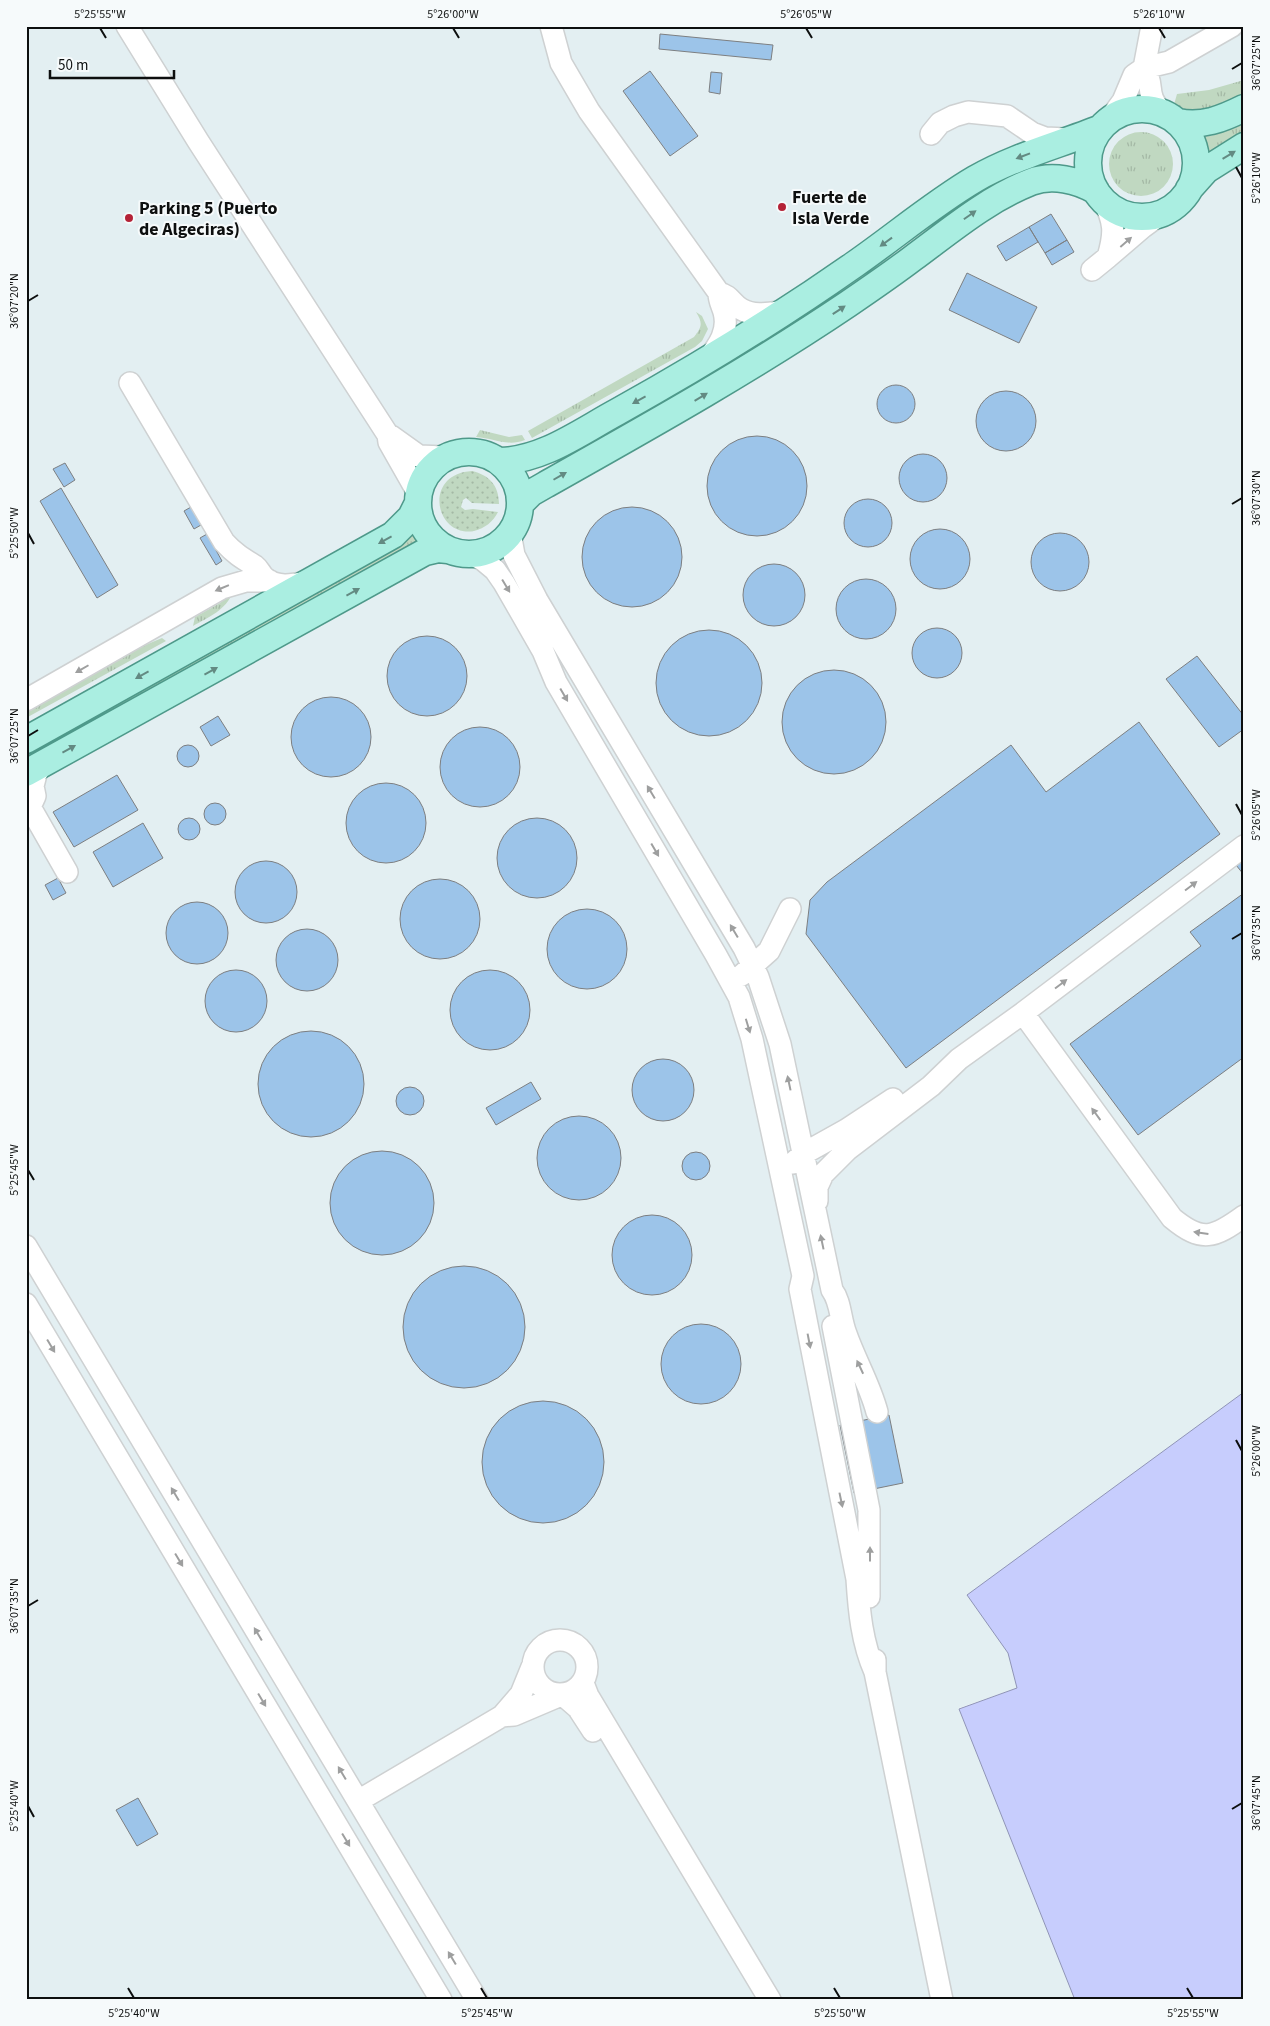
<svg xmlns="http://www.w3.org/2000/svg" width="1270" height="2026" viewBox="0 0 1270 2026" font-family="'Source Sans 3',sans-serif">
  <style>
    .built { fill: #e3eff2 }
    .grass { fill: url(#grass-tufts) }
    .garden { fill: url(#garden-dots) }
    .water { fill: #c7cdfd; stroke: #8f94b6 }
    .building { fill: #9cc4e9; stroke: #7d7f81 }
    .lines { fill: none; stroke-linecap: round; stroke-linejoin: round }
    .minor-casing { stroke: #ced1d2; stroke-width: 24 }
    .major-casing { stroke: #4e998a; stroke-width: 29 }
    .minor { stroke: #fff; stroke-width: 21 }
    .major { stroke: #aaeee1; stroke-width: 26 }
    .oneway { fill: #638a82 }
    .oneway2 { fill: #9e9f9f }
    .ticks { fill: none; stroke: #0d0f0f; stroke-width: 2 }
    .poi-dot { fill: #b42237; stroke: #f6fafb; stroke-width: 2 }
    .labels { text-anchor: middle; dominant-baseline: central; stroke-width: 4; stroke-linejoin: round; paint-order: stroke }
    .poi-label { font-size: 18px; font-weight: bold; fill: #0d0f0f; stroke: #f6fafb; text-anchor: start }
    .neatline { fill: none; stroke: #0d0f0f; stroke-width: 2 }
    .ticks-label { font-size: 12px; text-anchor: middle; fill: #0d0f0f }
  </style>
  <defs>
    <pattern id="grass-tufts" width="24" height="20" patternUnits="userSpaceOnUse" patternTransform="scale(1.25)"><rect width="24" height="20" fill="#c0d8c1"/><path d="M3 7l-1-3M5 7V3M7 7l1-3M15 17l-1-3M17 17v-4M19 17l1-3" fill="none" stroke="#a4b8a5"/></pattern>
    <pattern id="garden-dots" width="8" height="8" patternUnits="userSpaceOnUse" patternTransform="scale(1.25)"><rect width="8" height="8" fill="#c0d8c1"/><path d="M2 2h.1M6 6h.1" fill="none" stroke="#a4b8a5" stroke-width="1.8" stroke-linecap="round"/></pattern>
  </defs>
  <rect width="100%" height="100%" fill="#f6fafb"/>
  <path class="built" d="M 26,26 L 1244,26 L 1244,1392 L 968,1595 L 1008,1653 L 1017,1688 L 959,1708 L 1075,2000 L 26,2000 Z"/>
  <path class="grass" d="M 1244,80 L 1244,95 C 1222,106 1198,117 1173,108 L 1177,94 L 1209,90 Z
    M 1244,124 L 1244,131 L 1203,157 L 1198,138 L 1214,135 Z
    M1109 164a32 32 0 1 1 64 0a32 32 0 1 1-64 0Z
    M 696,312 L 702,316 L 708,329 L 702,341 L 695,347 L 532,438 L 528,431 L 694,337 C 702,327 703,323 696,312 Z
    M 480,430 L 509,437 L 522,435 L 525,440 C 507,447 494,438 476,437 Z
    M 414,534 L 419,542 L 401,550 L 26,757 L 26,754 L 401,545 Z
    M 233,592 C 226,610 209,617 193,626 L 195,617 L 220,603 Z
    M 162,638 L 166,641 L 26,718 L 26,711 L 143,646 Z"/>
  <path class="garden" d="M 472,471 C 489,475 499,485 499,504 L 472,503 L 466,498 L 463,500 L 461,507 L 465,510 L 473,509 L 498,512 C 493,522 485,528 474,531 C 435,538 422,474 472,471 Z"/>
  <path class="water" d="M 1244,1392 L 1244,2000 L 1075,2000 L 959,1709 L 1017,1688 L 1008,1653 L 967,1595 Z"/>
  <path class="building" d="M 660,34 L 773,45 L 771,60 L 659,49 Z
    M 650,71 L 698,136 L 670,156 L 623,91 Z
    M 711,72 L 722,73 L 720,94 L 709,92 Z
    M 1051,214 L 1067,240 L 1045,253 L 1029,227 Z
    M 1029,227 L 1038,242 L 1006,261 L 997,246 Z
    M 1067,240 L 1074,252 L 1052,265 L 1045,253 Z
    M 967,273 L 1037,307 L 1019,343 L 949,310 Z
    M877 404a19 19 0 1 1 38 0a19 19 0 1 1-38 0Z
    M976 421a30 30 0 1 1 60 0a30 30 0 1 1-60 0Z
    M707 486a50 50 0 1 1 100 0a50 50 0 1 1-100 0Z
    M899 478a24 24 0 1 1 48 0a24 24 0 1 1-48 0Z
    M 65,463 L 75,480 L 64,487 L 53,469 Z
    M 61,488 L 118,585 L 97,598 L 40,501 Z
    M844 523a24 24 0 1 1 48 0a24 24 0 1 1-48 0Z
    M 191,507 L 201,525 L 194,529 L 184,511 Z
    M582 557a50 50 0 1 1 100 0a50 50 0 1 1-100 0Z
    M910 559a30 30 0 1 1 60 0a30 30 0 1 1-60 0Z
    M1031 562a29 29 0 1 1 58 0a29 29 0 1 1-58 0Z
    M 207,534 L 222,561 L 216,565 L 200,538 Z
    M743 595a31 31 0 1 1 62 0a31 31 0 1 1-62 0Z
    M836 609a30 30 0 1 1 60 0a30 30 0 1 1-60 0Z
    M912 653a25 25 0 1 1 50 0a25 25 0 1 1-50 0Z
    M656 683a53 53 0 1 1 106 0a53 53 0 1 1-106 0Z
    M387 676a40 40 0 1 1 80 0a40 40 0 1 1-80 0Z
    M 1197,656 L 1244,716 L 1244,729 L 1219,747 L 1166,679 Z
    M782 722a52 52 0 1 1 104 0a52 52 0 1 1-104 0Z
    M291 737a40 40 0 1 1 80 0a40 40 0 1 1-80 0Z
    M 218,716 L 230,735 L 211,746 L 200,727 Z
    M 1139,722 L 1220,834 L 906,1068 L 806,934 L 810,900 L 827,882 L 1011,745 L 1046,792 Z
    M440 767a40 40 0 1 1 80 0a40 40 0 1 1-80 0Z
    M177 756a11 11 0 1 1 22 0a11 11 0 1 1-22 0Z
    M 117,775 L 138,810 L 74,847 L 53,812 Z
    M346 823a40 40 0 1 1 80 0a40 40 0 1 1-80 0Z
    M204 814a11 11 0 1 1 22 0a11 11 0 1 1-22 0Z
    M497 858a40 40 0 1 1 80 0a40 40 0 1 1-80 0Z
    M178 829a11 11 0 1 1 22 0a11 11 0 1 1-22 0Z
    M 143,823 L 163,858 L 113,887 L 93,852 Z
    M 1244,860 L 1244,875 L 1236,865 Z
    M235 892a31 31 0 1 1 62 0a31 31 0 1 1-62 0Z
    M 58,878 L 66,893 L 53,900 L 45,885 Z
    M400 919a40 40 0 1 1 80 0a40 40 0 1 1-80 0Z
    M 1244,893 L 1244,1057 L 1138,1135 L 1070,1044 L 1201,946 L 1190,932 Z
    M166 933a31 31 0 1 1 62 0a31 31 0 1 1-62 0Z
    M547 949a40 40 0 1 1 80 0a40 40 0 1 1-80 0Z
    M276 960a31 31 0 1 1 62 0a31 31 0 1 1-62 0Z
    M450 1010a40 40 0 1 1 80 0a40 40 0 1 1-80 0Z
    M205 1001a31 31 0 1 1 62 0a31 31 0 1 1-62 0Z
    M258 1084a53 53 0 1 1 106 0a53 53 0 1 1-106 0Z
    M632 1090a31 31 0 1 1 62 0a31 31 0 1 1-62 0Z
    M 531,1082 L 541,1099 L 496,1125 L 486,1108 Z
    M396 1101a14 14 0 1 1 28 0a14 14 0 1 1-28 0Z
    M537 1158a42 42 0 1 1 84 0a42 42 0 1 1-84 0Z
    M330 1203a52 52 0 1 1 104 0a52 52 0 1 1-104 0Z
    M682 1166a14 14 0 1 1 28 0a14 14 0 1 1-28 0Z
    M612 1255a40 40 0 1 1 80 0a40 40 0 1 1-80 0Z
    M403 1327a61 61 0 1 1 122 0a61 61 0 1 1-122 0Z
    M661 1364a40 40 0 1 1 80 0a40 40 0 1 1-80 0Z
    M482 1462a61 61 0 1 1 122 0a61 61 0 1 1-122 0Z
    M 889,1415 L 903,1483 L 854,1493 L 840,1425 Z
    M 138,1798 L 158,1834 L 137,1846 L 116,1810 Z"/>
  <g class="lines">
    <defs>
      <path id="minor" d="M 127,26 L 198,141 L 388,435 L 389,442 L 418,493
        M 551,26 L 561,63 L 589,111 L 719,293 C 719,301 722,305 724,312 C 729,331 719,345 708,359
        M 1152,26 L 1144,68 C 1156,87 1143,93 1163,113
        M 1109,120 L 1123,101 L 1134,75 L 1144,68 L 1169,62 L 1232,26
        M 931,134 L 940,123 L 954,116 L 968,112 L 1007,116 L 1032,133 L 1045,138 L 1068,139
        M 1103,200 C 1115,222 1115,233 1108,257 L 1143,227 L 1165,211
        M 1092,270 L 1108,257
        M 719,293 C 730,295 732,304 741,309 C 754,317 770,313 784,311
        M 130,383 L 224,542 C 235,554 242,558 255,566 C 259,569 261,575 265,578 C 277,588 292,585 306,582
        M 391,436 L 419,456 L 445,457
        M 510,533 L 514,555 L 537,600 L 744,948 L 758,977 L 780,1044 L 832,1290 C 841,1302 840,1319 846,1334 C 855,1360 870,1385 877,1412
        M 471,554 L 483,560 L 495,570 L 504,583 L 543,651 L 556,682 L 716,955 L 739,997 L 752,1039 L 803,1276 L 800,1289 L 857,1579 C 859,1611 862,1643 875,1672
        M 26,700 L 222,588 L 246,581 L 270,581
        M 26,806 L 30,807 L 35,796 L 33,786 L 36,774 L 42,764
        M 30,807 L 67,872
        M 742,975 L 769,951 L 790,909
        M 1023,1013 L 1172,1218 C 1202,1243 1214,1238 1244,1216
        M 793,1163 L 803,1154 L 846,1130 L 893,1099
        M 817,1201 L 817,1187 L 823,1174 L 847,1150 L 931,1086 L 959,1059 L 1023,1013 L 1244,846
        M 26,1246 L 477,2000
        M 26,1304 L 441,2000
        M 833,1326 L 869,1510 L 869,1597
        M533 1667a27 27 0 1 1 54 0a27 27 0 1 1-54 0Z
        M 875,1660 L 875,1672 L 942,2000
        M 583,1683 L 588,1696 L 770,2000
        M 563,1695 L 578,1708 L 593,1731
        M 502,1716 L 514,1715 L 561,1695
        M 358,1801 L 502,1716 L 521,1694 L 532,1667"/>
      <path id="major" d="M1088 163a54 54 0 1 1 108 0a54 54 0 1 1-108 0Z
        M 1178,122 C 1202,127 1222,119 1244,108
        M 1189,189 L 1206,170 L 1244,146
        M418 503a51 51 0 1 1 102 0a51 51 0 1 1-102 0Z
        M 500,461 C 543,460 580,432 617,412 C 698,367 778,318 855,264 C 894,237 934,203 975,179 C 1015,156 1059,145 1101,128
        M 520,504 L 531,493 L 545,485 C 648,427 750,370 848,304 C 870,289 892,274 913,258 C 951,230 986,200 1031,182 C 1052,174 1078,180 1096,191
        M 26,740 L 393,535 L 411,517 L 417,505
        M 26,773 L 425,552 L 438,549 L 448,550"/>
    </defs>
    <use href="#minor" class="minor-casing"/>
    <use href="#major" class="major-casing"/>
    <use href="#minor" class="minor"/>
    <use href="#major" class="major"/>
  </g>
  <defs><path id="oneway-solid" d="M-6-.8H1V-3.2L6.5 0L1 3.2V.8H-6Z" transform="scale(1.25)"/></defs>
  <g class="oneway">
    <use href="#oneway-solid" transform="translate(1229 155) rotate(-31)"/>
    <use href="#oneway-solid" transform="translate(1023 156) rotate(159)"/>
    <use href="#oneway-solid" transform="translate(970 215) rotate(-35)"/>
    <use href="#oneway-solid" transform="translate(886 242) rotate(144)"/>
    <use href="#oneway-solid" transform="translate(839 310) rotate(-33)"/>
    <use href="#oneway-solid" transform="translate(701 397) rotate(-31)"/>
    <use href="#oneway-solid" transform="translate(639 400) rotate(151)"/>
    <use href="#oneway-solid" transform="translate(560 476) rotate(-30)"/>
    <use href="#oneway-solid" transform="translate(385 540) rotate(151)"/>
    <use href="#oneway-solid" transform="translate(353 592) rotate(-29)"/>
    <use href="#oneway-solid" transform="translate(211 671) rotate(-29)"/>
    <use href="#oneway-solid" transform="translate(142 675) rotate(151)"/>
    <use href="#oneway-solid" transform="translate(69 749) rotate(-29)"/>
  </g>
  <g class="oneway2">
    <use href="#oneway-solid" transform="translate(1126 242) rotate(-41)"/>
    <use href="#oneway-solid" transform="translate(506 586) rotate(59)"/>
    <use href="#oneway-solid" transform="translate(222 588) rotate(157)"/>
    <use href="#oneway-solid" transform="translate(82 669) rotate(150)"/>
    <use href="#oneway-solid" transform="translate(564 695) rotate(60)"/>
    <use href="#oneway-solid" transform="translate(651 792) rotate(-121)"/>
    <use href="#oneway-solid" transform="translate(655 850) rotate(60)"/>
    <use href="#oneway-solid" transform="translate(1191 886) rotate(-37)"/>
    <use href="#oneway-solid" transform="translate(734 931) rotate(-121)"/>
    <use href="#oneway-solid" transform="translate(1061 984) rotate(-37)"/>
    <use href="#oneway-solid" transform="translate(748 1026) rotate(73)"/>
    <use href="#oneway-solid" transform="translate(789 1083) rotate(-102)"/>
    <use href="#oneway-solid" transform="translate(1096 1114) rotate(-126)"/>
    <use href="#oneway-solid" transform="translate(1201 1233) rotate(-172)"/>
    <use href="#oneway-solid" transform="translate(822 1242) rotate(-102)"/>
    <use href="#oneway-solid" transform="translate(809 1341) rotate(79)"/>
    <use href="#oneway-solid" transform="translate(51 1346) rotate(59)"/>
    <use href="#oneway-solid" transform="translate(860 1367) rotate(-115)"/>
    <use href="#oneway-solid" transform="translate(175 1494) rotate(-121)"/>
    <use href="#oneway-solid" transform="translate(841 1500) rotate(78)"/>
    <use href="#oneway-solid" transform="translate(870 1554) rotate(-90)"/>
    <use href="#oneway-solid" transform="translate(179 1560) rotate(59)"/>
    <use href="#oneway-solid" transform="translate(258 1634) rotate(-121)"/>
    <use href="#oneway-solid" transform="translate(262 1700) rotate(59)"/>
    <use href="#oneway-solid" transform="translate(342 1773) rotate(-121)"/>
    <use href="#oneway-solid" transform="translate(346 1840) rotate(59)"/>
    <use href="#oneway-solid" transform="translate(452 1958) rotate(-121)"/>
  </g>
  <path class="ticks" d="M 100,28 L 106,38M 453,28 L 459,38M 806,28 L 812,38M 1159,28 L 1165,38M 1232,69 L 1242,63M 1236,167 L 1242,178M 28,301 L 38,295M 1232,504 L 1242,498M 28,533 L 34,544M 28,736 L 38,730M 1236,804 L 1242,815M 1232,939 L 1242,933M 28,1170 L 34,1180M 1236,1440 L 1242,1451M 28,1606 L 38,1600M 28,1806 L 34,1817M 1232,1809 L 1242,1803M 128,1988 L 134,1998M 481,1988 L 487,1998M 834,1988 L 840,1998M 1187,1988 L 1193,1998"/>
  <g class="poi-dot">
    <circle cx="782" cy="207" r="5"/>
    <circle cx="129" cy="218" r="5"/>
  </g>
  <g class="labels">
    <g class="poi-label">
      <text x="792" y="197">Fuerte de<tspan x="792" dy="21">Isla Verde</tspan></text>
      <text x="139" y="208">Parking 5 (Puerto<tspan x="139" dy="21">de Algeciras)</tspan></text>
    </g>
  </g>
  <rect width="1270" height="2026" fill="none" stroke="#f6fafb" stroke-width="55"/>
  <path d="M50 70v8h124v-8" fill="none" stroke="#0d0f0f" stroke-width="2.5"/>
  <text x="58" y="70" font-size="15" fill="#0d0f0f" stroke="#f6fafb" stroke-width="4" paint-order="stroke">50 m</text>
  <rect x="28" y="28" width="1214" height="1970" class="neatline"/>
  <g class="ticks-label">
    <text x="100" y="18">5°25'55"W</text>
    <text x="453" y="18">5°26'00"W</text>
    <text x="806" y="18">5°26'05"W</text>
    <text x="1159" y="18">5°26'10"W</text>
    <text transform="translate(1256 63) rotate(-90)" y="4">36°07'25"N</text>
    <text transform="translate(1256 178) rotate(-90)" y="4">5°26'10"W</text>
    <text transform="translate(14 301) rotate(-90)" y="4">36°07'20"N</text>
    <text transform="translate(1256 498) rotate(-90)" y="4">36°07'30"N</text>
    <text transform="translate(14 533) rotate(-90)" y="4">5°25'50"W</text>
    <text transform="translate(14 736) rotate(-90)" y="4">36°07'25"N</text>
    <text transform="translate(1256 815) rotate(-90)" y="4">5°26'05"W</text>
    <text transform="translate(1256 933) rotate(-90)" y="4">36°07'35"N</text>
    <text transform="translate(14 1170) rotate(-90)" y="4">5°25'45"W</text>
    <text transform="translate(1256 1451) rotate(-90)" y="4">5°26'00"W</text>
    <text transform="translate(14 1606) rotate(-90)" y="4">36°07'35"N</text>
    <text transform="translate(1256 1803) rotate(-90)" y="4">36°07'45"N</text>
    <text transform="translate(14 1806) rotate(-90)" y="4">5°25'40"W</text>
    <text x="134" y="2017">5°25'40"W</text>
    <text x="487" y="2017">5°25'45"W</text>
    <text x="840" y="2017">5°25'50"W</text>
    <text x="1193" y="2017">5°25'55"W</text>
  </g>
</svg>
